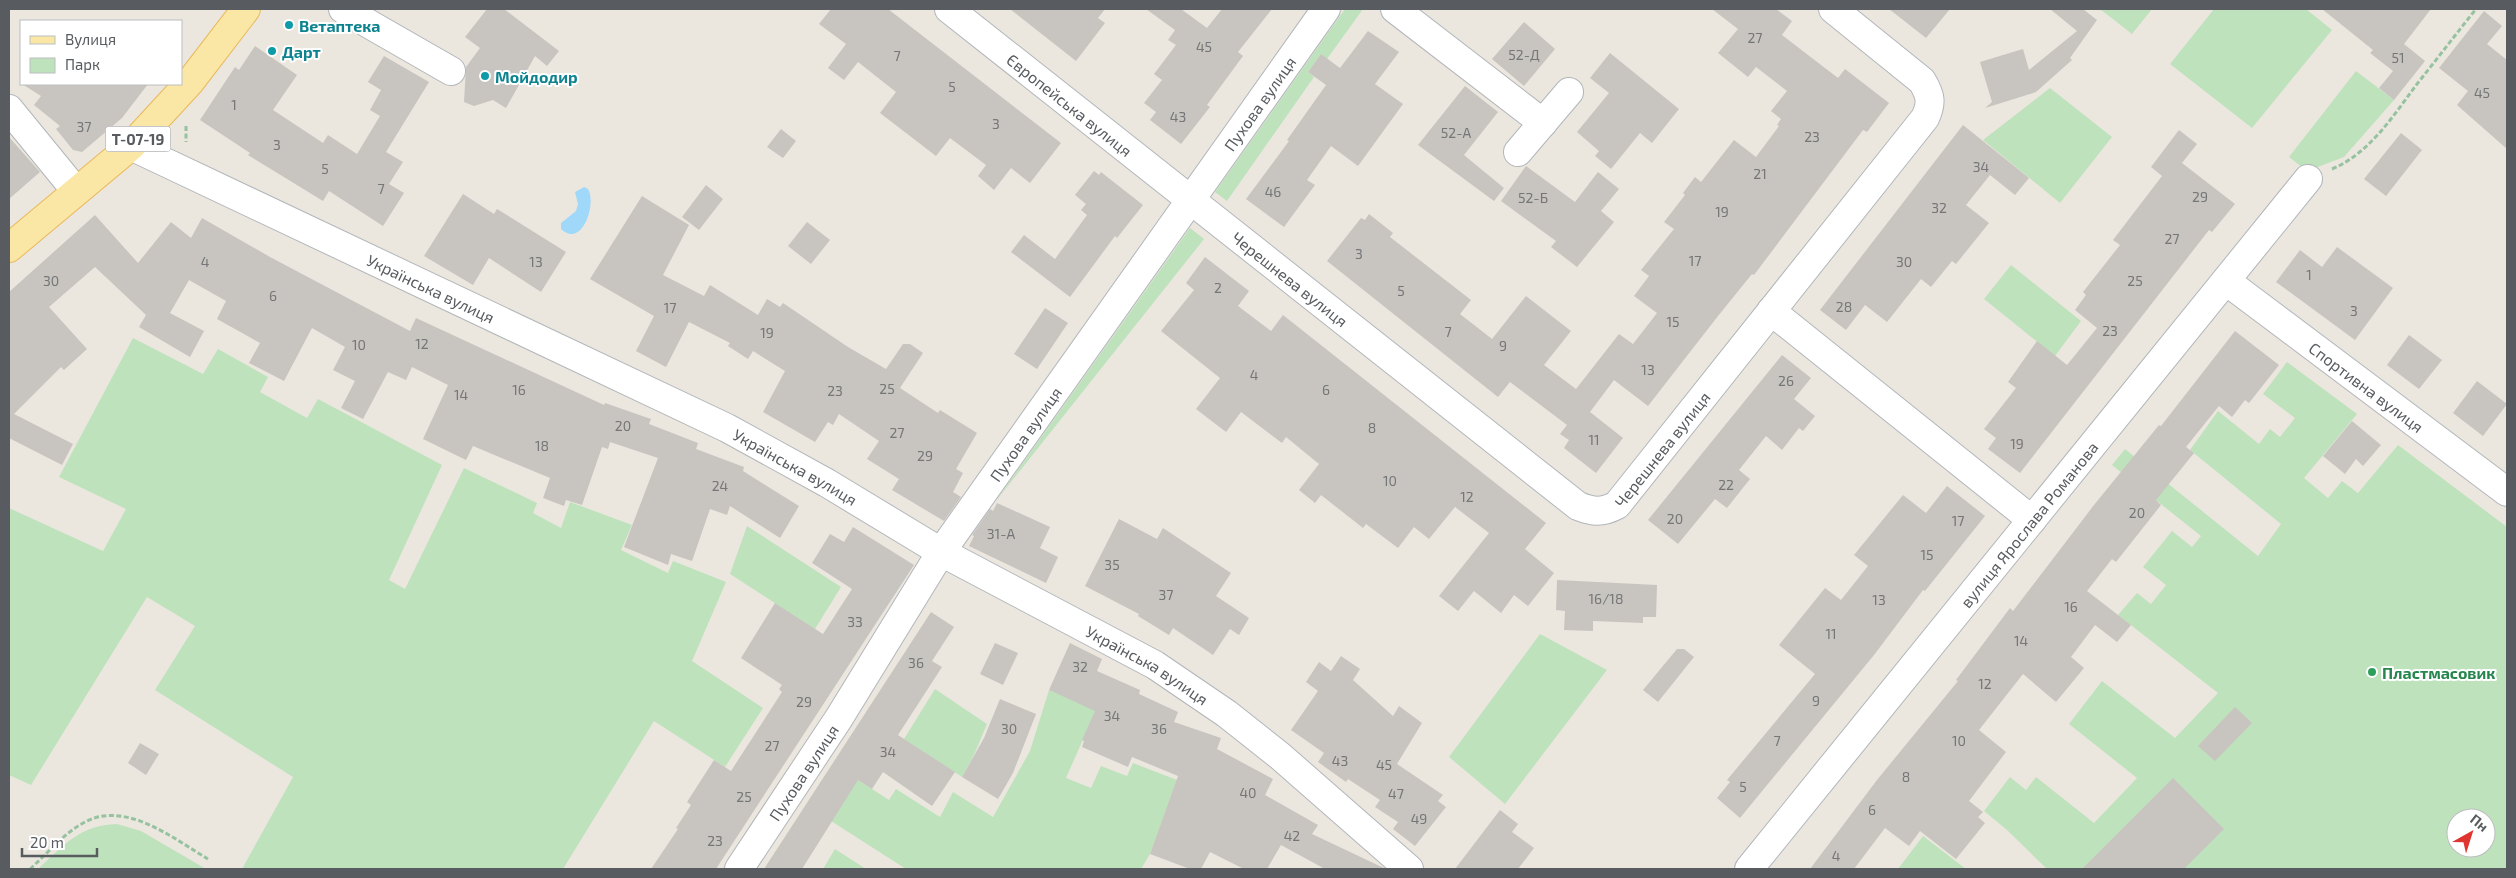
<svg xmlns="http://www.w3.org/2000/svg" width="2516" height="878" viewBox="0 0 2516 878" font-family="'Exo 2',sans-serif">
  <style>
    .green { fill: #bee2bc; fill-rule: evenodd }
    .water { fill: #a0d8fa }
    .building { fill: #c8c4bf }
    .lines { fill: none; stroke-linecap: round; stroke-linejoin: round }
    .minor-casing { stroke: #b2b6ba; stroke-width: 30 }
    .major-casing { stroke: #e9b85a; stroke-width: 30 }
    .path { stroke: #96c2a0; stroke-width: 3; stroke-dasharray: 5 2.5; stroke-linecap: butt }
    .minor { stroke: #fff; stroke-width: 28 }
    .major { stroke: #fae7a5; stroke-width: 28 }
    .culture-dot { fill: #0f9aa8; stroke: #fff; stroke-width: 2 }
    .leisure-dot { fill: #2e9e5b; stroke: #fff; stroke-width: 2 }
    .labels { text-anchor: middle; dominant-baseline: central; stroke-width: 4; stroke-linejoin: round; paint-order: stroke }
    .number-label { font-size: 14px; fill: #747678 }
    .shield { fill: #fff; stroke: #8a8d90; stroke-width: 1 }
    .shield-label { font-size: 15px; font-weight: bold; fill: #585c60 }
    .culture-label { font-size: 16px; font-weight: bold; fill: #0d838f; stroke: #fff; text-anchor: start }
    .street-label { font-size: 16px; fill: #585c60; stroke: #fff }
    .leisure-label { font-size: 16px; font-weight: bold; fill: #27864d; stroke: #fff; text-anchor: start }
  </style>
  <rect width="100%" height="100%" fill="#ebe7df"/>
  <path class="green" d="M 1345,9 L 1363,9 L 1327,59 L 1321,54 L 1308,72 L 1314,77 L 1227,201 L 1215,192 Z
    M 2100,9 L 2152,9 L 2132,34 Z
    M 2214,9 L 2306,9 L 2332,30 L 2252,128 L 2170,64 Z
    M 2356,71 L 2394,100 L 2344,157 L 2307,171 L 2289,157 Z
    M 2050,88 L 2112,137 L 2060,203 L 1983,140 Z
    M 1190,228 L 1204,239 L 996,501 Z
    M 2011,265 L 2081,321 L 2055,356 L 1984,299 Z
    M 133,338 L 203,374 L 218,349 L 268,377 L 260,392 L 307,418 L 318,399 L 442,465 L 389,580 L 405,589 L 464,468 L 537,503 L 533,513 L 561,528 L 570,502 L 632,525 L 621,550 L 668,573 L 673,561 L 726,582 L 692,661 L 763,708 L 725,767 L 654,721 L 563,869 L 242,869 L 293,777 L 155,690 L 195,626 L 147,597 L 31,785 L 9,775 L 9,508 L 103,551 L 126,509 L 59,477 Z
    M 2287,362 L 2357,414 L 2304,478 L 2328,498 L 2342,481 L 2358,493 L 2398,445 L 2507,527 L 2507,869 L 2047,869 L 2007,830 L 1984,811 L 2010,777 L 2026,790 L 2036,777 L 2094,823 L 2137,778 L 2069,724 L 2102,681 L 2175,738 L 2218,693 L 2118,615 L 2137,593 L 2151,604 L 2166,585 L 2143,567 L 2172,531 L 2192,547 L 2201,536 L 2112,465 L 2125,449 L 2258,556 L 2281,524 L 2190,450 L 2218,411 L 2259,444 L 2270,429 L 2280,437 L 2295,418 L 2263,394 ZM 2456,818 L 2486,818 L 2486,848 L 2456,848 Z
    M 747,526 L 841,587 L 815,629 L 730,574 Z
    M 1540,634 L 1607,670 L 1505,804 L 1449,757 Z
    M 935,689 L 987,724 L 974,755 L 962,777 L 904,739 Z
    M 1049,690 L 1096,710 L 1066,778 L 1091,788 L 1101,766 L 1127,776 L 1133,763 L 1177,780 L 1150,854 L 1141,869 L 906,869 L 806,805 L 858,780 L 889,800 L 896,789 L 940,817 L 953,792 L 993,817 L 1030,751 Z
    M 117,824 L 141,831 L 206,869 L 38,869 C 64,845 80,825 117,824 Z
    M 1923,836 L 1966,869 L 1898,869 Z
    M 835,849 L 866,869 L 823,869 Z"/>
  <path class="water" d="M 584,187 L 588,189 C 597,204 582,249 561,229 L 561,223 L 576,211 L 578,204 L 575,192 Z"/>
  <path class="building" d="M 487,9 L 504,9 L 559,51 L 547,66 L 535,56 L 506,108 L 493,100 L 474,106 L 464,102 L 466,67 L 480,48 L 465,37 Z
    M 831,9 L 888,9 L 1061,143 L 1030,183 L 1011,168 L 994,190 L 978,176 L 986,165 L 950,138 L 936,156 L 880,113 L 896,92 L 858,62 L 844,80 L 828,68 L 846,44 L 819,24 Z
    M 1010,9 L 1105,9 L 1098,18 L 1105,23 L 1076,61 Z
    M 1146,9 L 1181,9 L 1207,28 L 1222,9 L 1272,9 L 1238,52 L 1243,56 L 1207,105 L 1210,107 L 1181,144 L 1150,120 L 1156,112 L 1144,103 L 1162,80 L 1154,74 L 1176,45 L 1168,40 L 1175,30 Z
    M 1712,9 L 1776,9 L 1792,21 L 1782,35 L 1838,78 L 1845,69 L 1889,103 L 1867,132 L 1863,130 L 1754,275 L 1752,274 L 1718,316 L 1648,406 L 1614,380 L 1590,412 L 1623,438 L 1596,473 L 1564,448 L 1569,440 L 1560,434 L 1567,425 L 1510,382 L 1498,397 L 1327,261 L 1361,218 L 1365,220 L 1369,214 L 1393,233 L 1390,237 L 1471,300 L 1460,314 L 1492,339 L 1526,296 L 1571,331 L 1544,365 L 1576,389 L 1619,334 L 1633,344 L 1657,313 L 1634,296 L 1649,276 L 1641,270 L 1674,229 L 1664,222 L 1685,195 L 1683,193 L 1695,177 L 1701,182 L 1734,140 L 1756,157 L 1779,126 L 1777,125 L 1781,119 L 1771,111 L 1787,91 L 1756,67 L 1748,77 L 1718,53 L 1738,29 Z
    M 1889,9 L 1950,9 L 1926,38 Z
    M 2050,9 L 2083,9 L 2097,20 L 2070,58 L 2072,60 L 2036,92 L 1985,108 L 1992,102 L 1980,62 L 2023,49 L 2029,70 L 2077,31 Z
    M 2322,9 L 2431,9 L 2404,44 L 2425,61 L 2394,100 L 2379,88 L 2393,71 L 2370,53 L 2373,50 Z
    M 2484,11 L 2502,26 L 2487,44 L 2507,60 L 2507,149 L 2457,105 L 2468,91 L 2439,68 Z
    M 1524,22 L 1555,49 L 1524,86 L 1492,59 Z
    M 1368,31 L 1399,52 L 1375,84 L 1403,104 L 1358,166 L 1331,146 L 1307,180 L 1315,185 L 1284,227 L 1246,199 L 1289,141 L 1287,140 L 1326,85 L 1308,72 L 1321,54 L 1340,68 Z
    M 255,46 L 297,75 L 273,110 L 323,143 L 328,135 L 357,154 L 380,116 L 370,110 L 381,90 L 368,82 L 384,56 L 429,82 L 386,152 L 403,162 L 389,184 L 404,193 L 383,226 L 329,191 L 323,201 L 248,155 L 250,153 L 200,120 L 235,67 L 239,70 Z
    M 1610,53 L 1679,109 L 1652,143 L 1640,133 L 1611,169 L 1595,156 L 1599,151 L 1577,132 L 1609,93 L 1590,78 Z
    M 22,84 L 148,84 L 122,118 L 82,152 L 73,150 L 56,129 L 60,126 L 34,105 L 41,96 Z
    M 1465,86 L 1498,112 L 1464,155 L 1504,188 L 1494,201 L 1418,145 Z
    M 1963,125 L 2029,178 L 2015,195 L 1990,175 L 1966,205 L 1989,223 L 1956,264 L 1952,261 L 1931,287 L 1921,279 L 1887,322 L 1865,305 L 1846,330 L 1820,310 Z
    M 781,129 L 796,141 L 783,158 L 767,147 Z
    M 2179,130 L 2197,144 L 2182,163 L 2235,204 L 2212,232 L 2209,230 L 2020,473 L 1988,449 L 1996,438 L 1984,429 L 2016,388 L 2008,382 L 2037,341 L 2067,365 L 2097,328 L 2075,310 L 2086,295 L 2083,292 L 2120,245 L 2113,240 L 2162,176 L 2151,167 Z
    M 2401,133 L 2422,150 L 2386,196 L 2364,179 Z
    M 9,137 L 40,172 L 9,199 Z
    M 1526,166 L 1575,202 L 1598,172 L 1619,189 L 1601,211 L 1614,222 L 1577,267 L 1551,247 L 1556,241 L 1501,201 Z
    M 1094,171 L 1099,175 L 1101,172 L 1143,205 L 1117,238 L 1115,236 L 1070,297 L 1011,252 L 1024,235 L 1055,259 L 1087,215 L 1081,210 L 1086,204 L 1075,195 Z
    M 706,185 L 723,199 L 699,230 L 682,217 Z
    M 463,194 L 494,214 L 497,209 L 566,252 L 541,292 L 489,258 L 473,285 L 424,256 Z
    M 642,196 L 689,225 L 663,275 L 704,296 L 710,285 L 758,315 L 767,299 L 780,307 L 783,303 L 848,347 L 886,369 L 903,344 L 910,344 L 923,353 L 900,388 L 938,413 L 940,410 L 977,433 L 956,469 L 963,473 L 953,492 L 961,497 L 944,521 L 892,490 L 899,479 L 867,459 L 879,441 L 839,414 L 833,425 L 828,422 L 815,442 L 763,412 L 785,371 L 753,351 L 748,359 L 728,346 L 730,343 L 689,322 L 666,367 L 636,351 L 654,316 L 590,279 Z
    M 95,215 L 138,263 L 171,222 L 191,238 L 202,218 L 270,257 L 410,331 L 416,318 L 604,405 L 605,403 L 651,419 L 649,424 L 698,443 L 696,449 L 744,467 L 743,471 L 799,506 L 780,538 L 730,506 L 727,515 L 710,509 L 692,561 L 671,554 L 668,565 L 624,547 L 658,458 L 610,442 L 608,449 L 602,447 L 582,505 L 566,500 L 564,506 L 543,498 L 550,478 L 473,446 L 466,460 L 423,439 L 448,385 L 412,367 L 406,380 L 388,372 L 363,419 L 341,408 L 355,381 L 333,370 L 345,347 L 312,328 L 284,381 L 249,363 L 260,343 L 217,319 L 226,301 L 189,280 L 170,313 L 204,331 L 190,357 L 139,327 L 146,315 L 95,267 L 49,307 L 87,349 L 64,370 L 61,367 L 14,414 L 73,444 L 62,465 L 9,438 L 9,292 Z
    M 807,222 L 830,240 L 811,264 L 788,246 Z
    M 2337,247 L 2393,288 L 2355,340 L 2276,282 L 2300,250 L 2322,267 Z
    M 1205,257 L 1249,291 L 1238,306 L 1271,331 L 1283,315 L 1546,523 L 1525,549 L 1554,573 L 1528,606 L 1514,595 L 1501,613 L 1474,591 L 1458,611 L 1439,596 L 1489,533 L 1455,507 L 1429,539 L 1414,527 L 1398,548 L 1366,524 L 1363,528 L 1321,495 L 1315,503 L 1299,490 L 1319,464 L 1286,437 L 1282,443 L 1241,412 L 1226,432 L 1196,409 L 1220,378 L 1161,331 L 1194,290 L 1186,283 Z
    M 1045,308 L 1068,323 L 1037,369 L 1014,354 Z
    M 2235,331 L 2279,365 L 2249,403 L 2245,400 L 2232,417 L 2219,406 L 2186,447 L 2194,453 L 2156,500 L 2161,505 L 2116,562 L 2112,559 L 2087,591 L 2131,625 L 2117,642 L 2095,625 L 2071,657 L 2084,668 L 2056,702 L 2023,674 L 1979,730 L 2006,752 L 1969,801 L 1983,812 L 1978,817 L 1985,823 L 1956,859 L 1920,831 L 1909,846 L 1885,828 L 1854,869 L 1810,869 L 1877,780 L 1958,681 L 1956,680 L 2010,608 L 2013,611 L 2094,505 L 2159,425 L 2161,426 Z
    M 2409,335 L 2442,360 L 2419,389 L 2387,365 Z
    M 1782,355 L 1811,378 L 1794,399 L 1815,416 L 1803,431 L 1799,428 L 1782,450 L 1766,436 L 1739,470 L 1750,479 L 1727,508 L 1715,499 L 1678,544 L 1648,520 Z
    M 2477,381 L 2507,404 L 2483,436 L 2453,413 Z
    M 2352,421 L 2381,445 L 2363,466 L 2356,459 L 2345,474 L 2323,456 Z
    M 1947,486 L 1985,516 L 1925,591 L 1923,590 L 1874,655 L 1740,818 L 1717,798 L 1730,782 L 1727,780 L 1815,674 L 1779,645 L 1825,588 L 1841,600 L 1868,566 L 1854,555 L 1903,495 L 1926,513 Z
    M 997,503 L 1050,527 L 1040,548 L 1058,557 L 1046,583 L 969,546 L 974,536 L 972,535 L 990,509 L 993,511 Z
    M 1119,519 L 1157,539 L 1163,528 L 1231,573 L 1216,596 L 1249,618 L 1239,635 L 1230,629 L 1213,655 L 1173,628 L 1169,635 L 1138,616 L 1139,614 L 1085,586 Z
    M 853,527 L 914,565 L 716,869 L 651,869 L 678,829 L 676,828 L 691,805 L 687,802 L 714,760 L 731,771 L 782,692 L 779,689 L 782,685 L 741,658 L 775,603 L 823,634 L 852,589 L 812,563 L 830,534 L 844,542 Z
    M 1557,580 L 1657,585 L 1656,617 L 1643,617 L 1643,623 L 1593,621 L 1593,631 L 1564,630 L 1565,611 L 1556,610 Z
    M 931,612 L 954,627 L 932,661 L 942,667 L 898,735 L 955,772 L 932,806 L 883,772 L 872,789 L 858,780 L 802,869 L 764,869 Z
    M 995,643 L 1018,653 L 1003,685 L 980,674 Z
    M 1070,643 L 1102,659 L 1097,671 L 1140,690 L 1139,694 L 1178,712 L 1174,722 L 1221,738 L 1217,749 L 1273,779 L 1265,795 L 1318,825 L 1312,834 L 1386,869 L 1325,869 L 1281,845 L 1267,869 L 1244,869 L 1210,852 L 1201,869 L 1190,869 L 1150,854 L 1178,776 L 1132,757 L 1128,767 L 1082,747 L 1084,741 L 1082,740 L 1095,711 L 1049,690 Z
    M 1677,649 L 1684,649 L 1694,657 L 1658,702 L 1643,690 Z
    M 1341,656 L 1360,669 L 1353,680 L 1393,716 L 1399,706 L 1422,723 L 1397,764 L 1443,795 L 1438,801 L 1446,807 L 1415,846 L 1393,829 L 1398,822 L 1375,807 L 1380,800 L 1348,779 L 1346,782 L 1318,762 L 1324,753 L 1291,730 L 1318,691 L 1306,682 L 1319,662 L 1331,671 Z
    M 1000,699 L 1036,714 L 1013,773 L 998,799 L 962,777 L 984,738 Z
    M 2235,707 L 2252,723 L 2215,761 L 2198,746 Z
    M 140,743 L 159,754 L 146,775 L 128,763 Z
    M 2173,778 L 2224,829 L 2184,869 L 2082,869 Z
    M 1500,810 L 1518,824 L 1512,832 L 1534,848 L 1518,869 L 1455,869 Z"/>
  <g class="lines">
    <defs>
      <g id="minor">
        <path d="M 343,9 L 451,71"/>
        <path id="s1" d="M 949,9 L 1578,506 C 1593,512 1602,513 1617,505 L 1925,118 C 1932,103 1931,96 1922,81 L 1833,9"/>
        <path d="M 1395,9 L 1543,123"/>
        <path d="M 9,109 L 76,191"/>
        <path id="s2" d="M 131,146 L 727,428 L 827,483 L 941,552 L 1155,665 L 1227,714 L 1280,756 L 1409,869"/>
        <path d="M 1518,152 L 1569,92"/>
        <path id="s3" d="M 2226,281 L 2507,492"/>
        <path d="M 1771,311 L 2032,520"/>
        <path id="s4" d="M 739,869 L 839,718 L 941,552 L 1326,9"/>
        <path id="s5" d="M 1749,869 L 2308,179"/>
      </g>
      <path id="major" d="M 9,248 L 131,146 L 190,82 L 246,9"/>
    </defs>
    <use href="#minor" class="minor-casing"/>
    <use href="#major" class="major-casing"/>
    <path class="path" d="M 186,126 L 186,142
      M 2332,169 C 2370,153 2393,116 2417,84 C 2437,59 2456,34 2476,9
      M 30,869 C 47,854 64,833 85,822 C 126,800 174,839 208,859"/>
    <use href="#minor" class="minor"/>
    <use href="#major" class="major"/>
  </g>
  <g class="culture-dot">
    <circle cx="289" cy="25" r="5"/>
    <circle cx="272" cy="51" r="5"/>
    <circle cx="485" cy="76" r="5"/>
  </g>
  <circle class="leisure-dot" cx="2372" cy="672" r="5"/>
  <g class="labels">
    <g class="number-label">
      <text x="1755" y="37">27</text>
      <text x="1204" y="46">45</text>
      <text x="1524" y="54">52-Д</text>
      <text x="897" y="55">7</text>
      <text x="2398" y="57">51</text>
      <text x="952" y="86">5</text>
      <text x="2482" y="92">45</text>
      <text x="234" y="104">1</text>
      <text x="1178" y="116">43</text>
      <text x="996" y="123">3</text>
      <text x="84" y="126">37</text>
      <text x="1456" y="132">52-А</text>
      <text x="1812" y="136">23</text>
      <text x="277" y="144">3</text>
      <text x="1981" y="166">34</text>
      <text x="325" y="168">5</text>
      <text x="1760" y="173">21</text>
      <text x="381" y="188">7</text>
      <text x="1273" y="191">46</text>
      <text x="2200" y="196">29</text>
      <text x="1533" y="197">52-Б</text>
      <text x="1939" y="207">32</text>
      <text x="1722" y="211">19</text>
      <text x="2172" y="238">27</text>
      <text x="1359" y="253">3</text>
      <text x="1695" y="260">17</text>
      <text x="205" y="261">4</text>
      <text x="536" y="261">13</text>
      <text x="1904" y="261">30</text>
      <text x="2309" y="274">1</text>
      <text x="51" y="280">30</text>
      <text x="2135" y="280">25</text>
      <text x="1218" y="287">2</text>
      <text x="1401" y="290">5</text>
      <text x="273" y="295">6</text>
      <text x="1844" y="306">28</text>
      <text x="670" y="307">17</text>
      <text x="2354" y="310">3</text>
      <text x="1673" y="321">15</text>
      <text x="2110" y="330">23</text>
      <text x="1448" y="331">7</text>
      <text x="767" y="332">19</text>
      <text x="422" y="343">12</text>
      <text x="359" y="344">10</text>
      <text x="1503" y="345">9</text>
      <text x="1648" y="369">13</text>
      <text x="1254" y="374">4</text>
      <text x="1786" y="380">26</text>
      <text x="887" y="388">25</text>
      <text x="519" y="389">16</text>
      <text x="1326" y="389">6</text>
      <text x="835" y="390">23</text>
      <text x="461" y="394">14</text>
      <text x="623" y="425">20</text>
      <text x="1372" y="427">8</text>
      <text x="897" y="432">27</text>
      <text x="1594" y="439">11</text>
      <text x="2017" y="443">19</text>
      <text x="542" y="445">18</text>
      <text x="925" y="455">29</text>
      <text x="1390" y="480">10</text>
      <text x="1726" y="484">22</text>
      <text x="720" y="485">24</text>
      <text x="1467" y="496">12</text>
      <text x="2137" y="512">20</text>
      <text x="1675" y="518">20</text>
      <text x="1958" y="520">17</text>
      <text x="1001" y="533">31-А</text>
      <text x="1927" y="554">15</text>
      <text x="1112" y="564">35</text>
      <text x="1166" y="594">37</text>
      <text x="1606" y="598">16/18</text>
      <text x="1879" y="599">13</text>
      <text x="2071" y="606">16</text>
      <text x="855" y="621">33</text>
      <text x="1831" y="633">11</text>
      <text x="2021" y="640">14</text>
      <text x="916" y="662">36</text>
      <text x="1080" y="666">32</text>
      <text x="1985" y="683">12</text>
      <text x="1816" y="700">9</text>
      <text x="804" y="701">29</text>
      <text x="1112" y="715">34</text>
      <text x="1009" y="728">30</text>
      <text x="1159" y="728">36</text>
      <text x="1777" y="740">7</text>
      <text x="1959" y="740">10</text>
      <text x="772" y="745">27</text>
      <text x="888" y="751">34</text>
      <text x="1340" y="760">43</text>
      <text x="1384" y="764">45</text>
      <text x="1906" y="776">8</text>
      <text x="1743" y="786">5</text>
      <text x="1248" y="792">40</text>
      <text x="1396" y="793">47</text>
      <text x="744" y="796">25</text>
      <text x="1872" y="809">6</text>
      <text x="1419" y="818">49</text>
      <text x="1292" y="835">42</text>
      <text x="715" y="840">23</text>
      <text x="1836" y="855">4</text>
    </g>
    <rect class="shield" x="105.5" y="126.5" width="65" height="25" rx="4"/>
    <g class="shield-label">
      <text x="138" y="139">Т-07-19</text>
    </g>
    <g class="culture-label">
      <text x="299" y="25">Ветаптека</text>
      <text x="282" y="51">Дарт</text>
      <text x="495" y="76">Мойдодир</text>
    </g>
    <g class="street-label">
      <text stroke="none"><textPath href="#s4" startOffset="926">Пухова вулиця</textPath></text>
      <text stroke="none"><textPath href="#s1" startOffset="154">Європейська вулиця</textPath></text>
      <text stroke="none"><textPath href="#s1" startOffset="435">Черешнева вулиця</textPath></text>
      <text stroke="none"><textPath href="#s2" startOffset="332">Українська вулиця</textPath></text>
      <text stroke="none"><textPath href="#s3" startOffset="176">Спортивна вулиця</textPath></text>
      <text stroke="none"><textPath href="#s4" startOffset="521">Пухова вулиця</textPath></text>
      <text stroke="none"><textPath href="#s1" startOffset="914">Черешнева вулиця</textPath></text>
      <text stroke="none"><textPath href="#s2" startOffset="738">Українська вулиця</textPath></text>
      <text stroke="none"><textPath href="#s5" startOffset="444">вулиця Ярослава Романова</textPath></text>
      <text stroke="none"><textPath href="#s2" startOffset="1142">Українська вулиця</textPath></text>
      <text stroke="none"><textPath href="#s4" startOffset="116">Пухова вулиця</textPath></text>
    </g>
    <g class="leisure-label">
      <text x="2382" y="672">Пластмасовик</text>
    </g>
  </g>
  <rect width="2516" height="878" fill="none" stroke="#585c60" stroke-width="20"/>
  <rect x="20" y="20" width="162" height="65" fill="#ffffff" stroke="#bcbebf"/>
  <rect x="30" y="36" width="25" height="8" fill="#fae7a5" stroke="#bcbebf"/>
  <text x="65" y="45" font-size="15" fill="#585c60">Вулиця</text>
  <rect x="30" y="58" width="25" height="15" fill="#bee2bc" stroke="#bcbebf"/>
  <text x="65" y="70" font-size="15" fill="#585c60">Парк</text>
  <g transform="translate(2471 833) rotate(39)"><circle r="24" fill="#ffffff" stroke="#bcbebf"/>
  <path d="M0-4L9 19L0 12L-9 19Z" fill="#df3531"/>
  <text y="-8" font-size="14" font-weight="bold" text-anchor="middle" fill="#585c60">Пн</text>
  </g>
  <path d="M22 848v8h75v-8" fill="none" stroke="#585c60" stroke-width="2.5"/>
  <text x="30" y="848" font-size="15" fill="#585c60" stroke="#ffffff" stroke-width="4" paint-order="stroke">20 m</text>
</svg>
